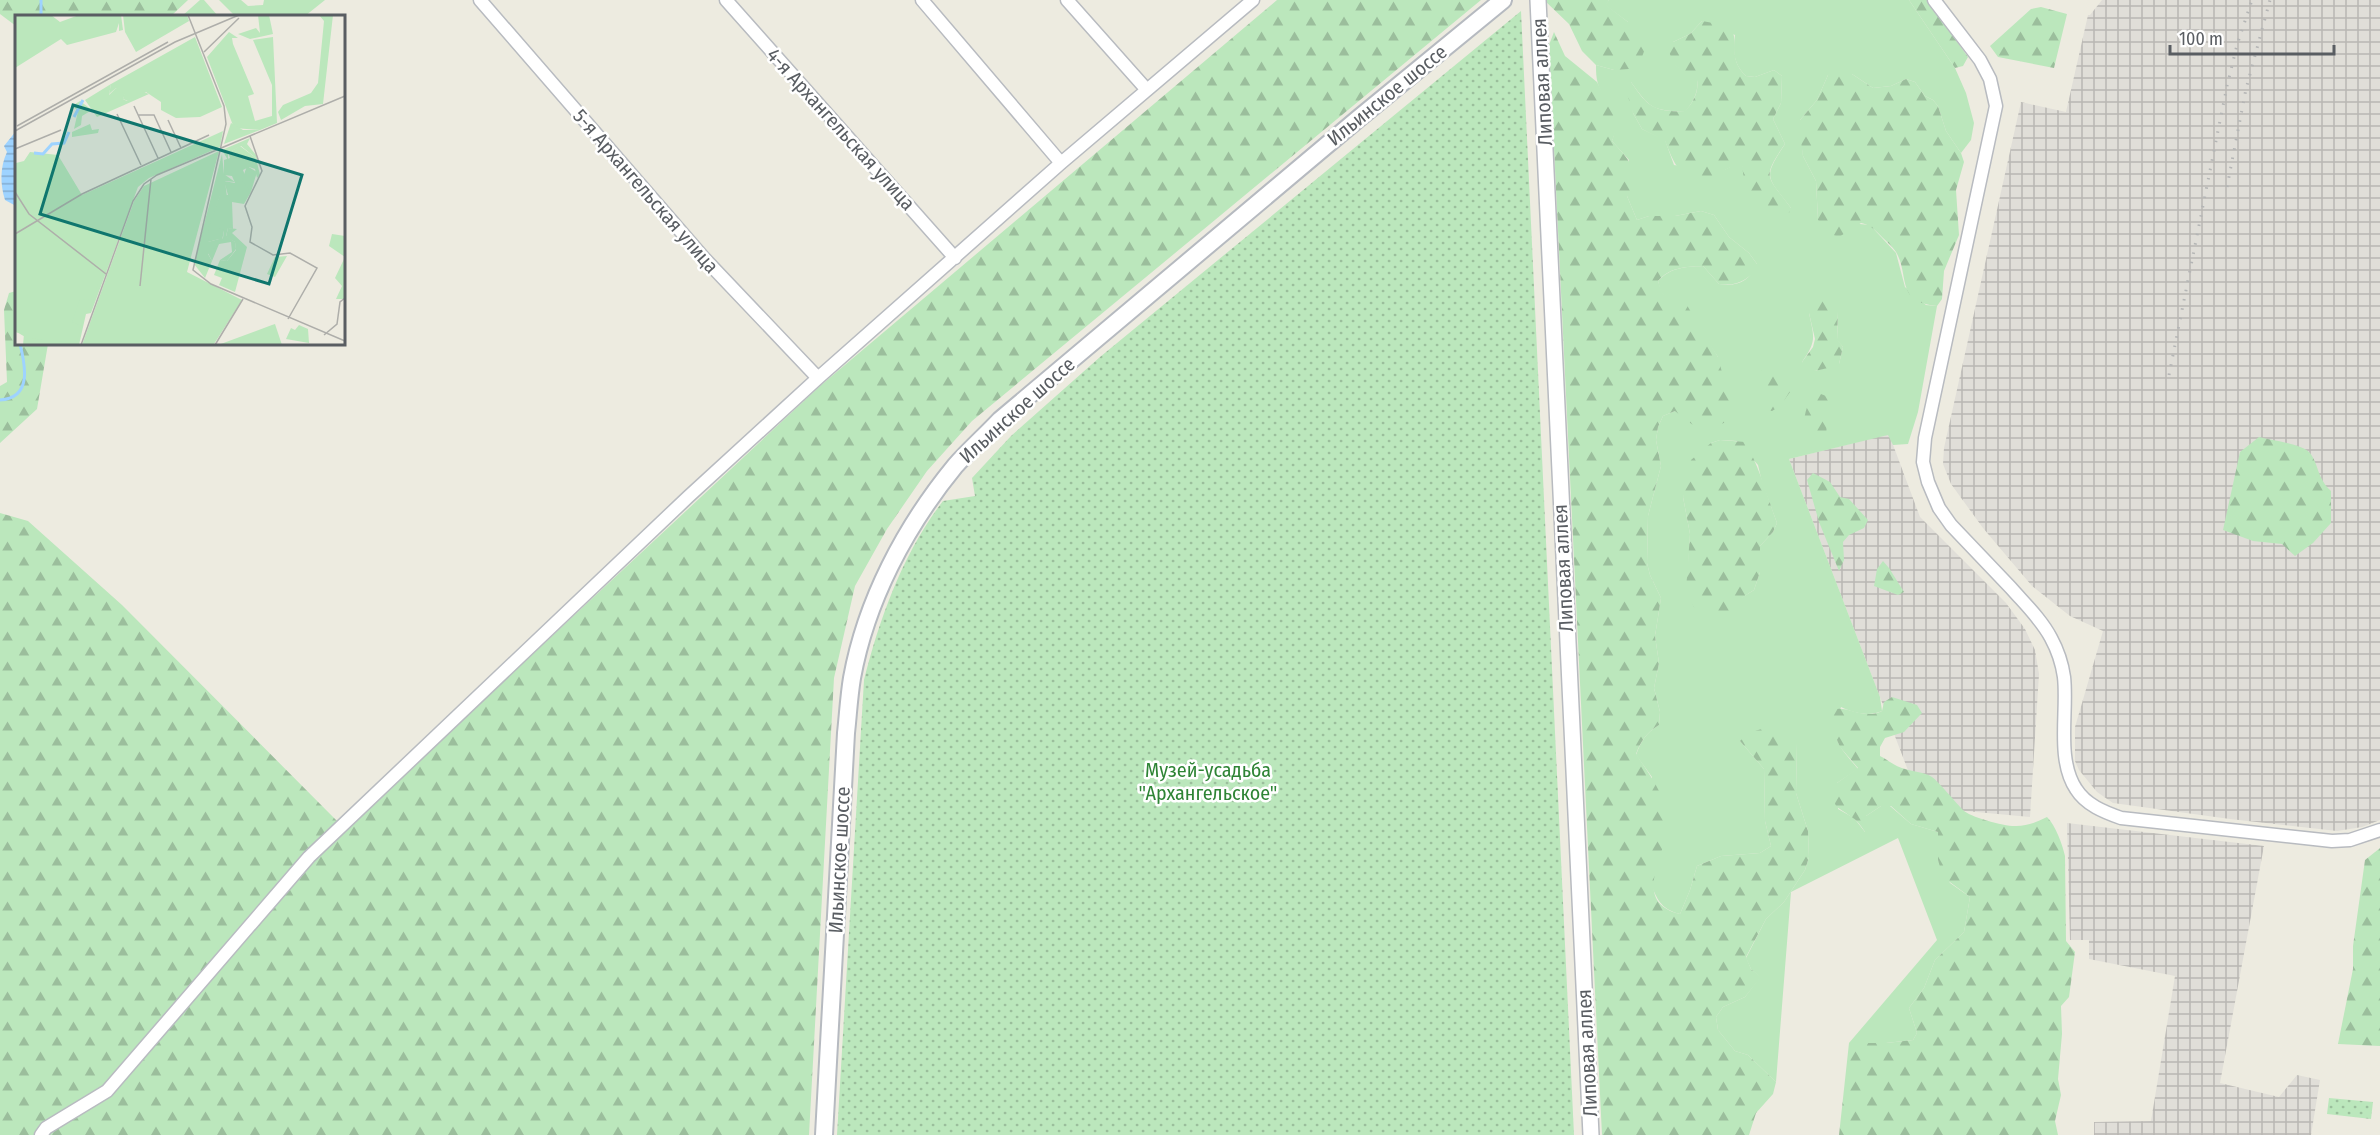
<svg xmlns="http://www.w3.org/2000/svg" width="2380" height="1135" viewBox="0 0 2380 1135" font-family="'Fira Sans Condensed',sans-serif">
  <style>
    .industrial { fill: url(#industrial-grid) }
    .green { fill: #bbe7bc; fill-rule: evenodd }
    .forest { fill: url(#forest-firs) }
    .park { fill: url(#park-dots) }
    .water { fill: url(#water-rules) }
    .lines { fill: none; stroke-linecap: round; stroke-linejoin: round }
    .stream { stroke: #9ed3ff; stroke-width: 3 }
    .minor-casing { stroke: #b8bbc0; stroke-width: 15 }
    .tertiary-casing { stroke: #b8bbc0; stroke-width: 18 }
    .secondary-casing { stroke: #b6bac0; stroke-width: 20 }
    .minor { stroke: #fff; stroke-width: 12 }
    .tertiary { stroke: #fff; stroke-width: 15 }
    .secondary { stroke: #fff; stroke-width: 16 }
    .rail { stroke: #b4b5b5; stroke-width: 3; stroke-dasharray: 1.5 8; stroke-linecap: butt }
    .labels { text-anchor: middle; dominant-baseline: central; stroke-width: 5; stroke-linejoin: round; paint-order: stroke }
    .street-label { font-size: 20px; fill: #595d62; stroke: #fff }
    .park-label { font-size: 20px; fill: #2e8435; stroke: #fff }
    .inset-river { fill: none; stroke: #9ed3ff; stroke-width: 3 }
    .inset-road { fill: none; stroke: #aeaeaa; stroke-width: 1.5 }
    .view { fill: #0f766e; fill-opacity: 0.15; stroke: #0f766e; stroke-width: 3 }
    .inset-edge { fill: none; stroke: #595d62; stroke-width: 3 }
  </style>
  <defs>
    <pattern id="industrial-grid" width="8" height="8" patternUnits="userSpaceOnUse" patternTransform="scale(1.5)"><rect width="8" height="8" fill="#e0ded8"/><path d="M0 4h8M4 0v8" fill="none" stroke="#b9b7b3"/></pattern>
    <pattern id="forest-firs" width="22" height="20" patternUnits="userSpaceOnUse" patternTransform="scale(1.5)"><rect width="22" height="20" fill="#bbe7bc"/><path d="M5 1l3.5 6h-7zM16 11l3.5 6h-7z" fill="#9bbe9c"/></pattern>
    <pattern id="park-dots" width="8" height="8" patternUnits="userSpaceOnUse" patternTransform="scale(1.5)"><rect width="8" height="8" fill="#bbe7bc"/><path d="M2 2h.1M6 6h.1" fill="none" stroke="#9bbe9c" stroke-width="1.8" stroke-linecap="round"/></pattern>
    <pattern id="water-rules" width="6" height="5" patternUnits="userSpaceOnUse" patternTransform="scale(1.5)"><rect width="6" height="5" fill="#9ed3ff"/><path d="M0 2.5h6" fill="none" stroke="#84aed2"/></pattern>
  </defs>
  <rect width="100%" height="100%" fill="#edebe0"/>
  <path class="industrial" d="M 2102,0 L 2380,0 L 2380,820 L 2362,827 L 2337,831 L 2230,819 L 2113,803 L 2097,792 L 2079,770 L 2075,761 L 2075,727 L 2103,631 L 2070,616 L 2032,586 L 1983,528 L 1951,484 L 1943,464 L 1944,448 L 2021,102 L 2066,112 L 2088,15 L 2090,15 Z
    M 1889,434 L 1920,517 L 2006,603 L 2025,629 L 2035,650 L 2039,674 L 2030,817 L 1922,807 L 1789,459 Z
    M 2067,823 L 2264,846 L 2220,1083 L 2279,1097 L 2297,1075 L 2320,1080 L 2311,1135 L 2094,1135 L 2094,1122 L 2151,1121 L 2175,976 L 2089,959 L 2089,940 L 2070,940 Z"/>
  <path class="green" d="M 200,0 L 204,0 L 218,16 L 182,16 Z
    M 219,0 L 241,0 L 248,6 L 263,5 L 264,0 L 325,0 L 305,16 L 235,16 Z
    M 1609,0 L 1909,0 L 1955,68 L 1966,93 L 1974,123 L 1971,140 L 1961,153 L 1946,131 L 1938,106 L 1933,100 L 1925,96 L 1915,82 L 1906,79 L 1891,86 L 1873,88 L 1852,74 L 1828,75 L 1817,100 L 1800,120 L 1803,156 L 1816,181 L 1818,220 L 1870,225 L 1896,253 L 1905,287 L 1926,305 L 1937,306 L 1918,412 L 1908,444 L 1893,445 L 1888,435 L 1789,459 L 1880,697 L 1882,711 C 1869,717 1854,713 1841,707 C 1831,741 1836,742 1858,769 L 1837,783 L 1838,809 L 1854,818 L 1865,832 L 1866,816 L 1881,806 L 1890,806 L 1911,824 L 1938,832 L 1938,860 L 1950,883 L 1970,897 L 1964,932 L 1935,960 L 1924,988 L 1909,1008 L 1917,1033 L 1913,1040 L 1886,1043 L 1849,1043 L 1937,940 L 1898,838 L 1791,892 L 1776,1082 L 1748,1055 L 1735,1051 L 1718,1030 L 1716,1017 L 1723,1007 L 1745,997 L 1760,977 L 1751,969 L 1746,958 L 1766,919 L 1784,902 L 1805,870 L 1809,857 L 1808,831 L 1796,793 L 1797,743 L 1740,741 L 1764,769 L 1765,821 L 1771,846 L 1760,853 L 1721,856 L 1697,866 L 1690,890 L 1680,914 C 1665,910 1659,904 1653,889 L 1652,777 L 1636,755 C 1641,741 1646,733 1659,725 L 1660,712 L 1654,688 L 1659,663 L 1655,636 L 1661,598 L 1650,575 L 1647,563 L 1648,516 L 1661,466 L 1656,440 L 1658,427 L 1663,416 L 1675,411 L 1718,357 C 1703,334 1685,308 1661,293 L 1658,281 C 1671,267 1685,267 1703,266 L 1719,284 C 1737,287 1750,281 1757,264 L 1749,253 L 1729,237 L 1714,215 L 1701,211 L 1675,216 L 1649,216 L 1637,220 L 1627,196 L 1629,160 L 1612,141 C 1621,115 1606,107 1598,84 C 1596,78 1596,71 1596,65 L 1614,70 L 1628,22 L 1605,5 ZM 1702,21 L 1735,35 C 1733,51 1733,64 1746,76 L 1755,77 L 1774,70 L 1782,76 L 1781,103 L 1773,119 L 1785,144 C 1762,179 1767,176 1791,208 L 1791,211 L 1742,166 L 1734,165 L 1718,173 L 1674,165 L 1665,140 L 1642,129 L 1633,113 L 1631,82 C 1650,109 1652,110 1685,112 C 1693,102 1699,92 1697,79 L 1675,65 L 1673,42 L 1690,34 ZM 1838,312 L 1837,340 L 1843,347 L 1839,364 L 1815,371 L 1802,362 C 1817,341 1814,337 1809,313 ZM 1720,440 L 1737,441 L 1758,465 L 1762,482 L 1777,523 L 1773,532 L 1760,546 L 1760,572 L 1754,590 L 1738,600 L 1733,607 L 1687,590 L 1690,534 L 1683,497 L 1711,443 Z"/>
  <path class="forest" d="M 0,0 L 188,0 L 171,16 L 16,16 L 16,26 L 0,14 Z
    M 1277,0 L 1481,0 L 972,421 L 927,471 L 887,529 L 855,586 L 834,678 L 809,1135 L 0,1135 L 0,513 L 28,521 L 122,605 L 345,829 L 820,386 Z
    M 1544,0 L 1609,0 L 1606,5 L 1628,22 L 1647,43 L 1642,57 L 1629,69 L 1614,70 L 1596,65 L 1582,51 L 1569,24 Z
    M 1909,0 L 1927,0 L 1968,57 L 1963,66 L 1955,68 Z
    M 2041,7 L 2067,14 L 2054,68 L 1998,57 L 1990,46 L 2031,9 Z
    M 1702,21 L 1730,26 C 1741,44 1726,57 1746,76 L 1755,77 L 1774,70 L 1782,76 L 1781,103 L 1773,119 L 1785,144 C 1761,179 1767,175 1791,208 L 1791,211 L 1784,216 L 1746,192 L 1742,166 C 1724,165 1717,176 1710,190 C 1680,175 1677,171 1665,141 L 1642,129 L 1633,113 L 1626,90 L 1631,82 C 1649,108 1652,110 1684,112 C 1693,103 1699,92 1697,80 L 1674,65 L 1668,49 L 1673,42 L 1690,34 Z
    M 1554,32 L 1565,56 L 1597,82 L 1615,117 L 1616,130 L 1612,141 C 1628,159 1644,173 1627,196 L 1637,220 L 1649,216 L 1675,216 L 1701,211 L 1714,215 L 1729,237 L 1749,253 L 1757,264 L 1761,264 C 1749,279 1738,287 1719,284 L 1703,266 C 1685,267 1670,267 1658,281 L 1662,293 L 1673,300 L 1685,302 L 1718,357 L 1731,407 L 1731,420 C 1699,433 1701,432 1675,411 L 1663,416 L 1658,427 L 1656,440 L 1661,466 L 1648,516 L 1647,563 L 1650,575 L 1661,598 L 1655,636 L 1659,663 L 1654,688 L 1660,712 L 1659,725 C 1646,733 1641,741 1636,754 C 1648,772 1662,791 1667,812 C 1676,845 1624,900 1680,914 L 1690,890 L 1697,866 L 1721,856 L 1760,853 L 1771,846 L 1765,821 L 1764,769 L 1740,741 C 1758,723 1780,726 1797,743 L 1796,793 L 1808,831 L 1809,857 L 1805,870 L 1784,902 L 1766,919 L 1746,957 L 1751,969 L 1761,977 L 1745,997 L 1723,1007 L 1716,1017 L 1718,1030 L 1735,1051 L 1748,1055 L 1776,1082 L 1773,1094 L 1756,1113 L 1749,1135 L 1602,1135 L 1549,45 Z
    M 1836,71 L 1852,74 L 1873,88 L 1891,86 L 1906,79 L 1915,82 L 1925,96 L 1933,100 L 1938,106 L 1946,131 L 1961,153 L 1964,162 L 1956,190 L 1959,235 L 1944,271 L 1942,299 L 1937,306 C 1895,302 1910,276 1896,252 C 1892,246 1885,240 1880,235 C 1873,228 1870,225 1861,223 L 1839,237 L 1830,234 L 1818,220 L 1816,181 L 1803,156 L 1799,128 L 1800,120 L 1817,100 L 1828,75 Z
    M 16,291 L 16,344 L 48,344 L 37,409 L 0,443 L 0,386 L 7,382 L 4,310 L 9,293 Z
    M 1816,295 L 1838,312 L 1837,339 L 1843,347 L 1839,364 L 1844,372 L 1838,373 L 1832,367 L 1815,371 L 1806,370 L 1802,362 L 1813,347 L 1815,339 L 1809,313 Z
    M 1779,367 L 1790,392 L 1780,406 L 1772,411 L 1768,410 C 1766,400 1764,394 1756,387 L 1756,379 L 1761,371 Z
    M 1816,393 C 1828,395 1832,399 1833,410 L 1827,417 L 1826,441 L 1818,445 L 1805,434 C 1802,421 1806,402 1816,393 Z
    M 2259,437 C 2270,440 2304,444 2310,453 C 2319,465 2317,478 2331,491 L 2331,523 L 2313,543 L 2295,556 L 2282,544 L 2253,541 L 2223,530 L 2240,452 Z
    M 1720,440 L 1745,442 C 1760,468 1767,496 1777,523 L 1773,532 L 1760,546 L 1760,572 L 1754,590 C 1743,597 1734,602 1732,616 L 1723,618 L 1711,616 L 1694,607 L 1686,590 L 1690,534 L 1683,497 L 1691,460 L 1711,443 Z
    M 1813,473 L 1830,482 L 1840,497 L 1849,499 L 1868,520 L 1864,528 L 1849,535 L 1843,542 L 1844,560 L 1839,571 L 1819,522 L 1807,480 Z
    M 1883,561 L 1889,568 L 1904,592 L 1898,595 L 1874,586 L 1877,569 Z
    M 1892,697 L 1917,705 L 1922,713 L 1904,732 L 1885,738 L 1880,747 L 1880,756 C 1888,760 1896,767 1905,769 C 1914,772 1924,772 1932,777 C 1940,783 1956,803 1963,810 C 1969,817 2007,827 2016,826 C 2028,826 2037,822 2047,817 C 2056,826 2062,844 2065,856 L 2066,941 L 2075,952 L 2069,997 L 2061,1006 L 2062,1034 L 2058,1079 L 2061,1095 L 2055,1121 L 2058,1135 L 1839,1135 L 1849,1043 L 1886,1043 L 1913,1040 L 1917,1033 L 1909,1008 L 1924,988 L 1935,960 L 1964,932 L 1970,897 L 1943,877 L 1938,860 L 1938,832 L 1911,824 L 1891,806 L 1881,806 L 1866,816 L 1866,833 C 1862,828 1858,821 1853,818 C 1834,803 1832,811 1837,783 L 1858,768 L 1840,747 L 1826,714 C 1843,699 1860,722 1882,711 L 1884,702 Z
    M 2380,848 L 2380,1046 L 2338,1044 L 2353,969 L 2353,946 L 2365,860 Z"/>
  <path class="park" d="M 1521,11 L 1574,1135 L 837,1135 L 864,680 C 880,617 903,553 943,501 L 975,496 L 972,478 L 1011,436 L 1100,357 Z
    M 2329,1098 L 2373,1102 L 2371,1119 L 2327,1114 Z"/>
  <path class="water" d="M 16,131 L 16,206 L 5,200 C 0,184 0,167 7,152 L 4,146 Z"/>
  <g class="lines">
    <path class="stream" d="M 41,0 L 41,16
      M 0,400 C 33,398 25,364 20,344"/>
    <defs>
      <path id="minor" d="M 480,0 L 703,257 L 818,378
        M 726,0 L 955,258
        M 922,0 L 1061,163
        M 1067,0 L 1147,90
        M 1934,0 L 1980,60 L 1990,79 L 1996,106 L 1925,438 L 1923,462 L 1928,482 L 1939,508 L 1951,525 C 1971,546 1991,567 2011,588 C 2025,604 2041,619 2051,638 C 2057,649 2062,663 2064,677 C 2068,711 2056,759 2076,789 C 2086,805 2104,812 2121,818 L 2332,841 L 2350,840 L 2380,830
        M 41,1135 L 46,1128 L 107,1091 L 309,857 L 688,497 L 818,378 L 1061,163 L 1253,0"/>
      <path id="tertiary" d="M 1538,0 L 1591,1135"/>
      <path id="secondary" d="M 824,1135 L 846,733 C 848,715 849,696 852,678 C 866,601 905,527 955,466 C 969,450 986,435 1000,420 L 1359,118 L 1503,0"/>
    </defs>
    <use href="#minor" class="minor-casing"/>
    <use href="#tertiary" class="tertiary-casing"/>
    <use href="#secondary" class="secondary-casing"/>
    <use href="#minor" class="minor"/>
    <use href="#tertiary" class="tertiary"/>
    <use href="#secondary" class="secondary"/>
    <path class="rail" d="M 2227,187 L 2246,89 L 2270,0
      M 2169,375 L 2227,86 L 2237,45 L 2252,0"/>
  </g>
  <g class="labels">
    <g class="street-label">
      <text transform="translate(1542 82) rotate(-93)">Липовая аллея</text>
      <text transform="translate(1387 95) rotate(-39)">Ильинское шоссе</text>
      <text transform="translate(841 129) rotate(48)">4-я Архангельская улица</text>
      <text transform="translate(646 191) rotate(49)">5-я Архангельская улица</text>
      <text transform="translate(1017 410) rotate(-42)">Ильинское шоссе</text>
      <text transform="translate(1563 568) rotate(-93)">Липовая аллея</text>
      <text transform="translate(839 860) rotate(-87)">Ильинское шоссе</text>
      <text transform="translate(1587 1053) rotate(-93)">Липовая аллея</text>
    </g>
    <g class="park-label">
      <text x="1208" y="770">Музей-усадьба<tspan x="1208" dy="23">"Архангельское"</tspan></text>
    </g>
  </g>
  <g transform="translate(15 15)">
    <rect width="330" height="330" fill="#edebe0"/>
    <path d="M 243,0 L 254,0 L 258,19 L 235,24 L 223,19 L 241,13 L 245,18 ZM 304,0 L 318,0 L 308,89 L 290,91 L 266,105 L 263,97 L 268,90 L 296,78 L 303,68 L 309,6 ZM 214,17 L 223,23 L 217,23 L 218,29 L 239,79 L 233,81 L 240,106 L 257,101 L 257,70 L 238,25 L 258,22 L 262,108 L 245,115 L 219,113 L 192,42 ZM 96,69 L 94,80 L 101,73 L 111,77 L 108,84 L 112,86 L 129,77 L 134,79 L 82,102 L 70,85 ZM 75,109 L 77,115 L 84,114 L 83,118 L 57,122 L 57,117 ZM 225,131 L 241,143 L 245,160 L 242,163 L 240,154 L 234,152 L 228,155 L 236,177 L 229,189 L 217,187 L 218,214 L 213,213 L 211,221 L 220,227 L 221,234 L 212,246 L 205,245 L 217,237 L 216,227 L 204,229 L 197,246 L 193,238 L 208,223 L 209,215 L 204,224 L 193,227 L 193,211 L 205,180 L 213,180 L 209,166 L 220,168 L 217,161 L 209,160 L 209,145 L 215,143 L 213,138 ZM 317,219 L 330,221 L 330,284 L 321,284 L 327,271 L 320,263 L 330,242 L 314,231 ZM 284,310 L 293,314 L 294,328 L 271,324 L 276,313 L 280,315 Z" fill="#bbe7bc"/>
    <path d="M 0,0 L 36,0 L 45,7 L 64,0 L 106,0 L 108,15 L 104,16 L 104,8 L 101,17 L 52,30 L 46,24 L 0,53 ZM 108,0 L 172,0 L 174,6 L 121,37 L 110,17 ZM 180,22 L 207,92 L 185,102 L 161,103 L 146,95 L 146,87 L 131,77 L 113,86 L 108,84 L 110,77 L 106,78 L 101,73 L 94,79 L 96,69 ZM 65,86 L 77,95 L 67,101 L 66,110 L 59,114 L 63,96 L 57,91 ZM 216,108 L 228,115 L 245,115 L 209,129 ZM 208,116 L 205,132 L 134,163 L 123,172 L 76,298 L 71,299 L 64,330 L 8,330 L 9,319 L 0,317 L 1,148 L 9,146 L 15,137 L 43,140 L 67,180 ZM 235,123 L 232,129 L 241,140 L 245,154 L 241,143 L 226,131 L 213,138 L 213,145 L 207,135 ZM 207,139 L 209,159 L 220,167 L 210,166 L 212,182 L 205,181 L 194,211 L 193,227 L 204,224 L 204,213 L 209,215 L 207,226 L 193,239 L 197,246 L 190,263 L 179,249 ZM 232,151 L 242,157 L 236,177 L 227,165 ZM 213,213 L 222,214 L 217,218 L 232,232 L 220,277 L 204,270 L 207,263 L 199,260 L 205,245 L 212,246 L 221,235 L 220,227 L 211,222 ZM 272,241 L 260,262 L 252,259 L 260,242 ZM 260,309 L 267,330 L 203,330 L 257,310 Z" fill="#bbe7bc"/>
    <path d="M 204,136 L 172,257 L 227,285 L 199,329 L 67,330 L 119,186 L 129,171 ZM 20,207 L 87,258 L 77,285 L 65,284 L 57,307 L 67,311 L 61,328 L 12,323 L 0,316 L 0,221 Z" fill="#bbe7bc"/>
    <path class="inset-river" d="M 59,102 L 68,85M 19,138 L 28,139 L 37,129 L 49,128 L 54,117"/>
    <path class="inset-road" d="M 173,0 L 209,91 L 211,109 L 178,255 L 196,269 L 330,326M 189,37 L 224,3M 119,91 L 143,143M 102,99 L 126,150M 123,100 L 139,100 L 156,137M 153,105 L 166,133M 2,111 L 153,27M 0,116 L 160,27 L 224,0M 235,121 L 247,156 L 230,191 L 237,212 L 235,227 L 258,240 L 275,238 L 302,253 L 273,304M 0,134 L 46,115M 0,177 L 14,199 L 91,259M 0,219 L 67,179 L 194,120M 125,271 L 136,164M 309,320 L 322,309 L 325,287 L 330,283M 66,330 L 118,186 L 129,169 L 142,160 L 330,81M 200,330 L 228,284"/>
    <path class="view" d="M 58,90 L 287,160 L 254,269 L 25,199 Z"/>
    <rect width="330" height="330" class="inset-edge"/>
  </g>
  <path d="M2170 45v9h164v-9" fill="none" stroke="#595d62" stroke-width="3"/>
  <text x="2179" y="45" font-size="18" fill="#595d62" stroke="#ffffff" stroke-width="4.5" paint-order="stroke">100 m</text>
</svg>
